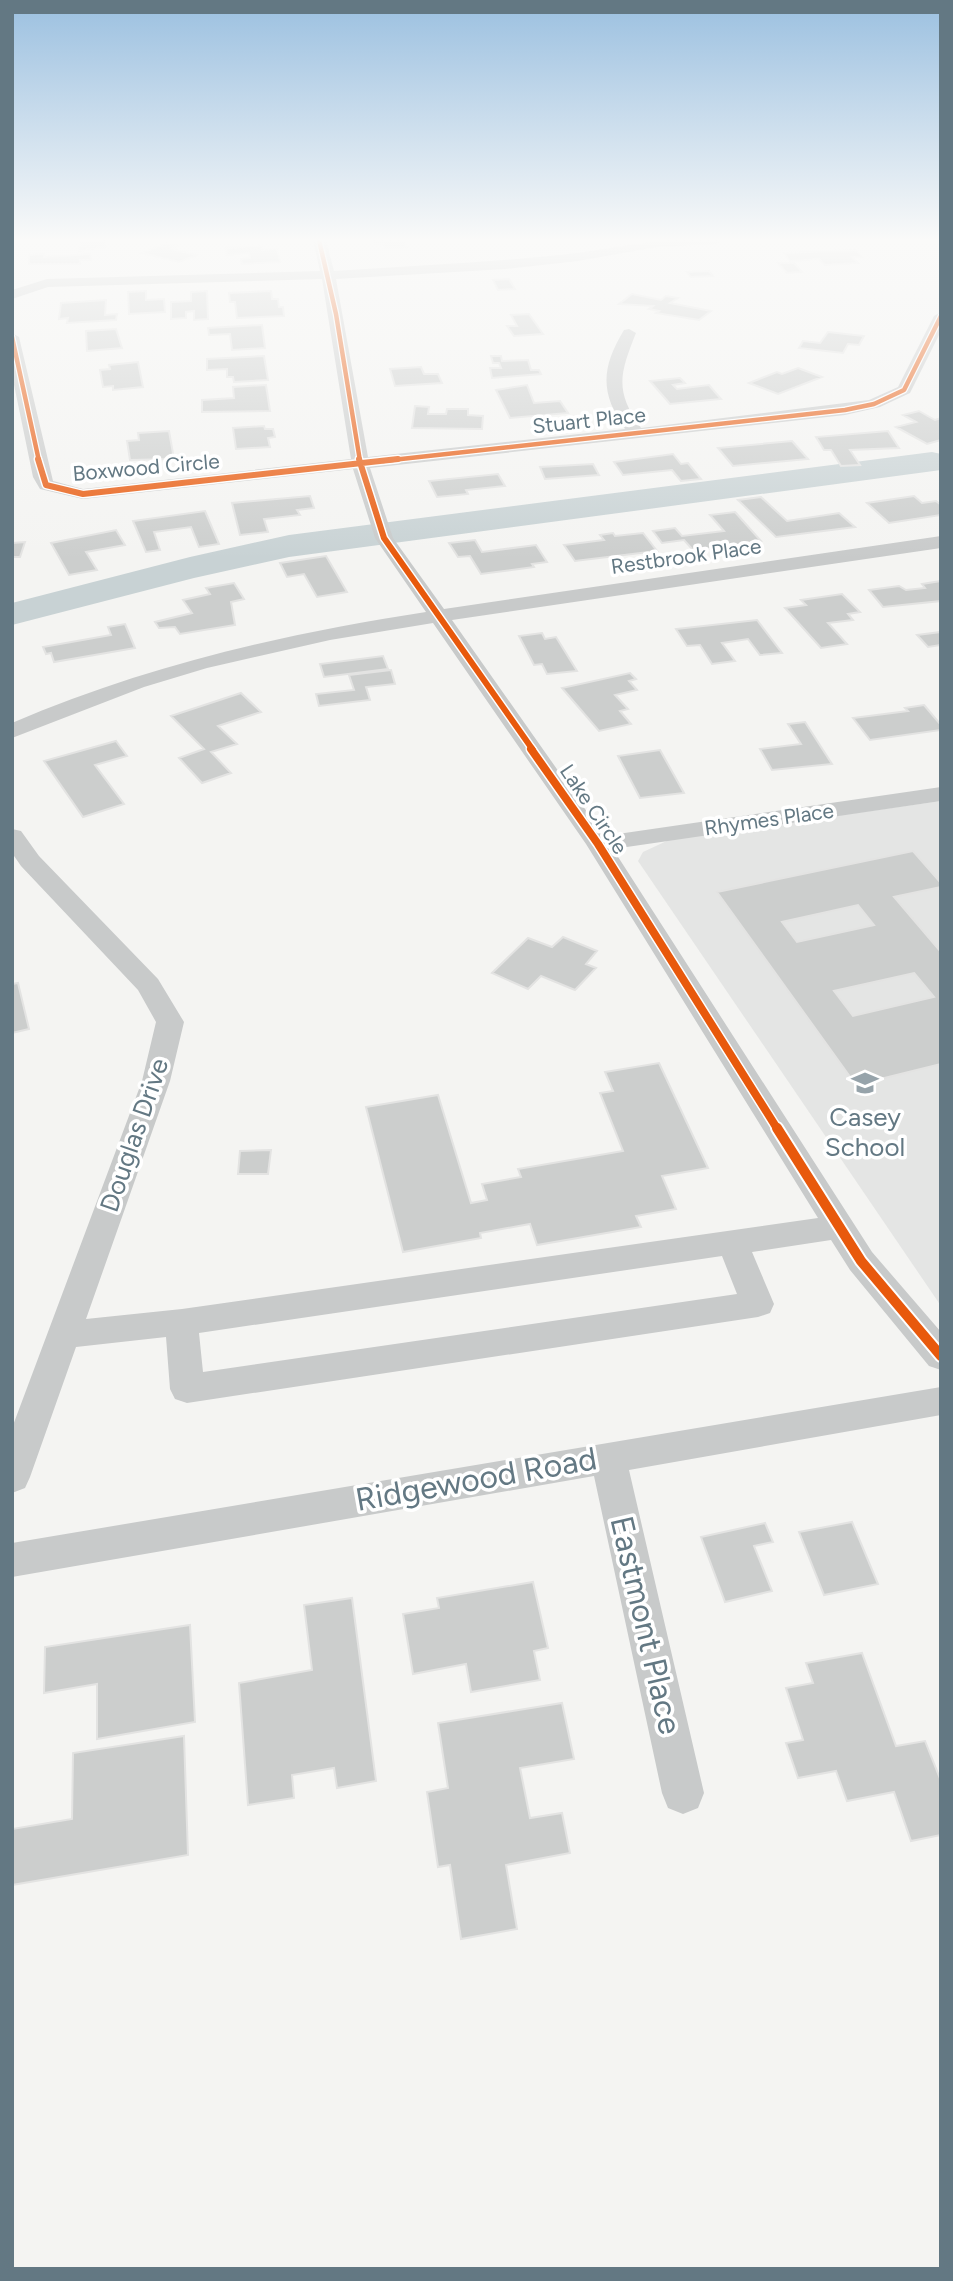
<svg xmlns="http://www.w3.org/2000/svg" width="953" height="2281" viewBox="0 0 953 2281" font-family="Figtree,sans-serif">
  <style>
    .built { fill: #e4e5e4 }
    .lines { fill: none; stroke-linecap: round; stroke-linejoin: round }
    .river { fill: #c8d2d4; fill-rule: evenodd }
    .building { fill: #cccecd; stroke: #e3e3e2; stroke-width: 2; fill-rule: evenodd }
    .minor { fill: #c8caca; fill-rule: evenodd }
    .cycleway-far3-casing { stroke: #fff; stroke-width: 7 }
    .cycleway-far2-casing { stroke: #fff; stroke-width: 9 }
    .cycleway-far1-casing { stroke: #fff; stroke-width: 11 }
    .cycleway-casing { stroke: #fff; stroke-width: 14 }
    .cycleway-far3 { stroke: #e8590c; stroke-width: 4.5 }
    .cycleway-far2 { stroke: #e8590c; stroke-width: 6 }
    .cycleway-far1 { stroke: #e8590c; stroke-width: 8 }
    .cycleway { stroke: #e8590c; stroke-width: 10 }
    .labels { text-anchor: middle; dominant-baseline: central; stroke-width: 7; stroke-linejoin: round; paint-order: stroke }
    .far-street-label { font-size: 21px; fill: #637883; stroke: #fff }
    .poi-label { font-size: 26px; fill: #637883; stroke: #fff }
    .street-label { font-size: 26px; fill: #637883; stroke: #fff }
    .near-street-label { font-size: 32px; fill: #637883; stroke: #fff }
  </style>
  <rect width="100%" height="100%" fill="#f4f4f2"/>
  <path class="built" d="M 941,801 L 941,1306 L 638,861 L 643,852 L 671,839 Z"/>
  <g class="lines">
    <path class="river" d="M 932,452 L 941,454 L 941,470 L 289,557 L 194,578 L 12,625 L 12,603 L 190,557 L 289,535 Z"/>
  </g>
  <path class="building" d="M 373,240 L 404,240 L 407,247 L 385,248 L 383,244 L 376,244 Z
    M 105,241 L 105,247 L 79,251 L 80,242 Z
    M 166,243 L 178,246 L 171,249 L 197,255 L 179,262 L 142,253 Z
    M 261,246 L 262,250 L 277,249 L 280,262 L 242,264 L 241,259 L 250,258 L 249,253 L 227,255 L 226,248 Z
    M 856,250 L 862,257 L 852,257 L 858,263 L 825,265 L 819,259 L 790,261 L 784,253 Z
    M 44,254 L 44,257 L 90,254 L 91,260 L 80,260 L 80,264 L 29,264 L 29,255 Z
    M 778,263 L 794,263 L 802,272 L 787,273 Z
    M 709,271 L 713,276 L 691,277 L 687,272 Z
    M 509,279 L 515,289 L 498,290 L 493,280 Z
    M 146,291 L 146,300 L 164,299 L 165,312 L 129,314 L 128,292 Z
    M 207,291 L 208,319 L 194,320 L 194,311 L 186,312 L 186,318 L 171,319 L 171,302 L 191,301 L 191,292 Z
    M 271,291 L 272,299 L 278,299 L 279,307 L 283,307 L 284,316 L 237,318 L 235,302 L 230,302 L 229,293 Z
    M 632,294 L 661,300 L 666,296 L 678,298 L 670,303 L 711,311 L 699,320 L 656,313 L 659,311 L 649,309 L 653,306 L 619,304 Z
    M 106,300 L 105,315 L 117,314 L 116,320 L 67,323 L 68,318 L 59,319 L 61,303 Z
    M 529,314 L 543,334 L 514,336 L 507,326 L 517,326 L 511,315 Z
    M 262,325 L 265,348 L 232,350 L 230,334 L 209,335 L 208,328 Z
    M 116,329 L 122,348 L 87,351 L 86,331 Z
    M 828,332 L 864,336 L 859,345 L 848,344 L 843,353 L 799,348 L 803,341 L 820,343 Z
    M 264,356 L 268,380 L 234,382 L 233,377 L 227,377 L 227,369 L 207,370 L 207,359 Z
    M 491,356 L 501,356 L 502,361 L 528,360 L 531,370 L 539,370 L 541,374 L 492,378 L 490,368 L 501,368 L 499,363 L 493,363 Z
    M 138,362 L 143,387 L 113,390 L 113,386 L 103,387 L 100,370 L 110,369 L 109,365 Z
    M 421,367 L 424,374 L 438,374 L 442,383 L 395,386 L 390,369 Z
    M 798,368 L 822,377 L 778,394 L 749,383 L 777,372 L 782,374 Z
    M 680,378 L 685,383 L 673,385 L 677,389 L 709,385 L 721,399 L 670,404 L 650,381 Z
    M 266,385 L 270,411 L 202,412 L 202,400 L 234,398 L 233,387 Z
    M 527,385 L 534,403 L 560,401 L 568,413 L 510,418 L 496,390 Z
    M 415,406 L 429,407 L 428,414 L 446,414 L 447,409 L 468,409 L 468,415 L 483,416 L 482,429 L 412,428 Z
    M 919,411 L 935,420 L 941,418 L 941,440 L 927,444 L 896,427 L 916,422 L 903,415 Z
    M 264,426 L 265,429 L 273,429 L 275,437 L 268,438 L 270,447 L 236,449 L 233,428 Z
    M 169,431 L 174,459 L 130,460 L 127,441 L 139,440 L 138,433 Z
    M 888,431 L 899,448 L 850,450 L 860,465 L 841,466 L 831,450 L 824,450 L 816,437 Z
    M 792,441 L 808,459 L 733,466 L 718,448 Z
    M 673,454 L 681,464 L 688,463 L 701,479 L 681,481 L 672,470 L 623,475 L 614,462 Z
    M 593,464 L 599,475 L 545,479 L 540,467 Z
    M 498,474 L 505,486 L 466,490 L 468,494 L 437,497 L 429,481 Z
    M 310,496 L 314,508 L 297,510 L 300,515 L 264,519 L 268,532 L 240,535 L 232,503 Z
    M 914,496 L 922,503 L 936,501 L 941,505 L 941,515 L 889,523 L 867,503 Z
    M 761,497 L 787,521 L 839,513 L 855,527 L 776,537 L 738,500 Z
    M 205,511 L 219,544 L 199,547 L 191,527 L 154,532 L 160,550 L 146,552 L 133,521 Z
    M 735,512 L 761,541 L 747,543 L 750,546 L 693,550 L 684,540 L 662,543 L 653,531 L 675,528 L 682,536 L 724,531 L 710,515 Z
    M 116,530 L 125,545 L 86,552 L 97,570 L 69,575 L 51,543 Z
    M 613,533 L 615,536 L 643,533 L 657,551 L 575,561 L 564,545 L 604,540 L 600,535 Z
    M 475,540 L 482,552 L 536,545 L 547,562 L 532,564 L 534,567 L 481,574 L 470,556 L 458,557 L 449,543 Z
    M 25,542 L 20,557 L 12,557 L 12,543 Z
    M 326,556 L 347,592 L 317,597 L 304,574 L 287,577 L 280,563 Z
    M 941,581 L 941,601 L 883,607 L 869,590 L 899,586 L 906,590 L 925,588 L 922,584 Z
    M 234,583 L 244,599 L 231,602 L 235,625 L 180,634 L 175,627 L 159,628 L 155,622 L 192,613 L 183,600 L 210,594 L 206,588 Z
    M 842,594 L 860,612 L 848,614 L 853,620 L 828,623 L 847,644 L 821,648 L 785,608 L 806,605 L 801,600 Z
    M 757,620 L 782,653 L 760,655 L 748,639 L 722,643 L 735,661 L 712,664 L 700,645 L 687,646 L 676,629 Z
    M 125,624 L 135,648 L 54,662 L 51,653 L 46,654 L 43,647 L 111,635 L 108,627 Z
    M 941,632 L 941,645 L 928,647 L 917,635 Z
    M 542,633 L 545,639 L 556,637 L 577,671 L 547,674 L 542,664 L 534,665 L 519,636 Z
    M 383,656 L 388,669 L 324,677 L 320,664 Z
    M 391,670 L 395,684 L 366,687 L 370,700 L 319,706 L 316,694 L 354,690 L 349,675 Z
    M 630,673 L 636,679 L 629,681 L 637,690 L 615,695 L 628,709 L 620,711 L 631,724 L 599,731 L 562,688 Z
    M 241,693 L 261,712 L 218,726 L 237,744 L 211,752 L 231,773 L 202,783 L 179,758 L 204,749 L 171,716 Z
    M 924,705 L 941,725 L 941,730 L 870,740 L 853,718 L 908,711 L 905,708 Z
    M 805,722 L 832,764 L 772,770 L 760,749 L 801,744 L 788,724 Z
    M 116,741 L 127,756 L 95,765 L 124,804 L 83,817 L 44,761 Z
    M 660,750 L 684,793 L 640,798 L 618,756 Z
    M 913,851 L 941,883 L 941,887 L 894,897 L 941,952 L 941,1064 L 856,1085 L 717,892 ZM 858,905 L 874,925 L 797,942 L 782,922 ZM 914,973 L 934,997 L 853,1016 L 834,991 Z
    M 563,937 L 597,951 L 586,964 L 596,968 L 575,990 L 541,976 L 528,989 L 492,973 L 528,938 L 552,947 Z
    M 18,983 L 29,1029 L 12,1033 L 12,984 Z
    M 659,1063 L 708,1168 L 662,1176 L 676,1209 L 636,1216 L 641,1227 L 537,1245 L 530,1224 L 480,1233 L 481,1238 L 403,1252 L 366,1107 L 438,1095 L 471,1203 L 487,1200 L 482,1184 L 521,1177 L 518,1169 L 623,1151 L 600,1093 L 613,1091 L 605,1072 Z
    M 271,1150 L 268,1174 L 238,1174 L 240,1151 Z
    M 852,1522 L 878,1584 L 824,1595 L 799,1532 Z
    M 765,1523 L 773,1542 L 754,1546 L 772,1591 L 725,1602 L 701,1537 Z
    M 533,1582 L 548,1648 L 534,1651 L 540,1680 L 471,1692 L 466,1664 L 413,1674 L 403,1614 L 439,1608 L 437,1598 Z
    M 352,1598 L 376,1781 L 337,1788 L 334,1768 L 292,1775 L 294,1798 L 248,1805 L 239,1683 L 312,1670 L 304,1605 Z
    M 190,1625 L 195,1722 L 97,1739 L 97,1684 L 44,1693 L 45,1647 Z
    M 862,1653 L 896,1746 L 925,1741 L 941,1781 L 941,1835 L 911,1841 L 894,1792 L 847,1801 L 836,1771 L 798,1778 L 786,1743 L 803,1740 L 786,1688 L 813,1683 L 806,1663 Z
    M 562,1703 L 574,1759 L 520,1768 L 530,1818 L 562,1813 L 570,1853 L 506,1865 L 517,1929 L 461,1939 L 450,1865 L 438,1867 L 427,1792 L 448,1788 L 438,1723 Z
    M 184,1736 L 188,1855 L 12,1885 L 12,1829 L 72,1819 L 73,1753 Z"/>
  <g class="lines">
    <path class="minor" d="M 313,240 L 326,240 L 334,271 C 409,266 484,263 559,255 C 614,249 668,235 724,240 L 717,244 L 657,247 L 578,261 L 505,269 L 336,279 L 368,457 L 625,429 C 600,393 601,368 624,330 L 629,329 L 636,333 C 620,373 614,391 641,428 L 869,400 L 898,387 L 934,316 L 941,312 L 941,331 L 910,393 L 880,407 L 845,415 L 370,468 L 393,538 L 444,609 L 941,536 L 941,548 L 452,620 L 604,836 L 941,787 L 941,801 L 613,849 L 872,1252 L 941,1332 L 941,1370 L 929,1366 L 850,1270 L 831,1240 L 752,1252 L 774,1304 L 770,1313 L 758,1317 L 187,1403 L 175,1399 L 170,1389 L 166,1337 L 76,1347 L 30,1477 L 25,1488 L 12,1493 L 12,1428 L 142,1081 L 156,1022 L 138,990 L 21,866 L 12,853 L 12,829 L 21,831 L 39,856 L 158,979 L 184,1022 L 170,1081 L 86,1319 L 182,1309 L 818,1218 L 586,844 L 433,623 L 330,640 L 207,668 L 144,687 L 12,738 L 12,723 C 145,666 283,634 426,612 L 375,538 L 353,469 L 83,499 L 40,489 L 33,477 L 12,375 L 12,333 L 19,337 L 53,481 L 83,489 L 351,459 L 322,279 L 48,287 L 12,299 L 12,290 L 47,279 L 320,271 ZM 722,1256 L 737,1294 L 203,1372 L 199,1333 Z
      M 941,1387 L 941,1415 L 629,1470 L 704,1793 L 698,1808 L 683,1814 L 668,1808 L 662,1793 L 594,1476 L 12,1577 L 12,1543 Z"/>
    <defs>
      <path id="cycleway-far3" d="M 319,240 L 336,314 L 360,461
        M 12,337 L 39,461
        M 383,461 L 845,410 L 874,404 L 904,390 L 941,316"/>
      <path id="cycleway-far2" d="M 38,459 L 46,485 L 83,494 L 398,459
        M 359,459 L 384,538 L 533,750"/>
      <path id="cycleway-far1" d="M 531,749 L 598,844 L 778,1130"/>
      <path id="cycleway" d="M 777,1128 L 861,1261 L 941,1356"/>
    </defs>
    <use href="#cycleway-far3" class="cycleway-far3-casing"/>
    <use href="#cycleway-far2" class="cycleway-far2-casing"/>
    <use href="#cycleway-far1" class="cycleway-far1-casing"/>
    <use href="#cycleway" class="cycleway-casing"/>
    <use href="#cycleway-far3" class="cycleway-far3"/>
    <use href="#cycleway-far2" class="cycleway-far2"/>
    <use href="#cycleway-far1" class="cycleway-far1"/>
    <use href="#cycleway" class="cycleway"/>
  </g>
  <linearGradient id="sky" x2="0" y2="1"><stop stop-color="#9bc0e0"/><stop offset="0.43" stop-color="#fafaf9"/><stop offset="1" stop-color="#fafaf9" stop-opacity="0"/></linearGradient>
  <rect width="953" height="559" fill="url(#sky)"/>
  <defs>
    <symbol id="school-bare" viewBox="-9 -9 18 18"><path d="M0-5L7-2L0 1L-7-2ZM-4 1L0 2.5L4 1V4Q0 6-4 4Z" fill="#96a3aa" stroke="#fff" stroke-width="2.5" paint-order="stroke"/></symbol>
  </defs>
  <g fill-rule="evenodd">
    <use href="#school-bare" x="846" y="1064" width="38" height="38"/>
  </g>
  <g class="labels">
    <g class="far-street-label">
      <text transform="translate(589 420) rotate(-6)">Stuart Place</text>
      <text transform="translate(146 467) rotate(-5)">Boxwood Circle</text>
      <text transform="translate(686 556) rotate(-8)">Restbrook Place</text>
      <text transform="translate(594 809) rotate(56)">Lake Circle</text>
      <text transform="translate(769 819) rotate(-8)">Rhymes Place</text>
    </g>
    <g class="poi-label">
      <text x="865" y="1117">Casey<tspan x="865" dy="30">School</tspan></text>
    </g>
    <g class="street-label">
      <text transform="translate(134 1135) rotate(-71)">Douglas Drive</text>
    </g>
    <g class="near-street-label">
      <text transform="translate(476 1479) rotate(-10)">Ridgewood Road</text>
      <text transform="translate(646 1625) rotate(77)">Eastmont Place</text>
    </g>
  </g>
  <rect width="953" height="2281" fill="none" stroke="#637883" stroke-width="28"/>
</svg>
